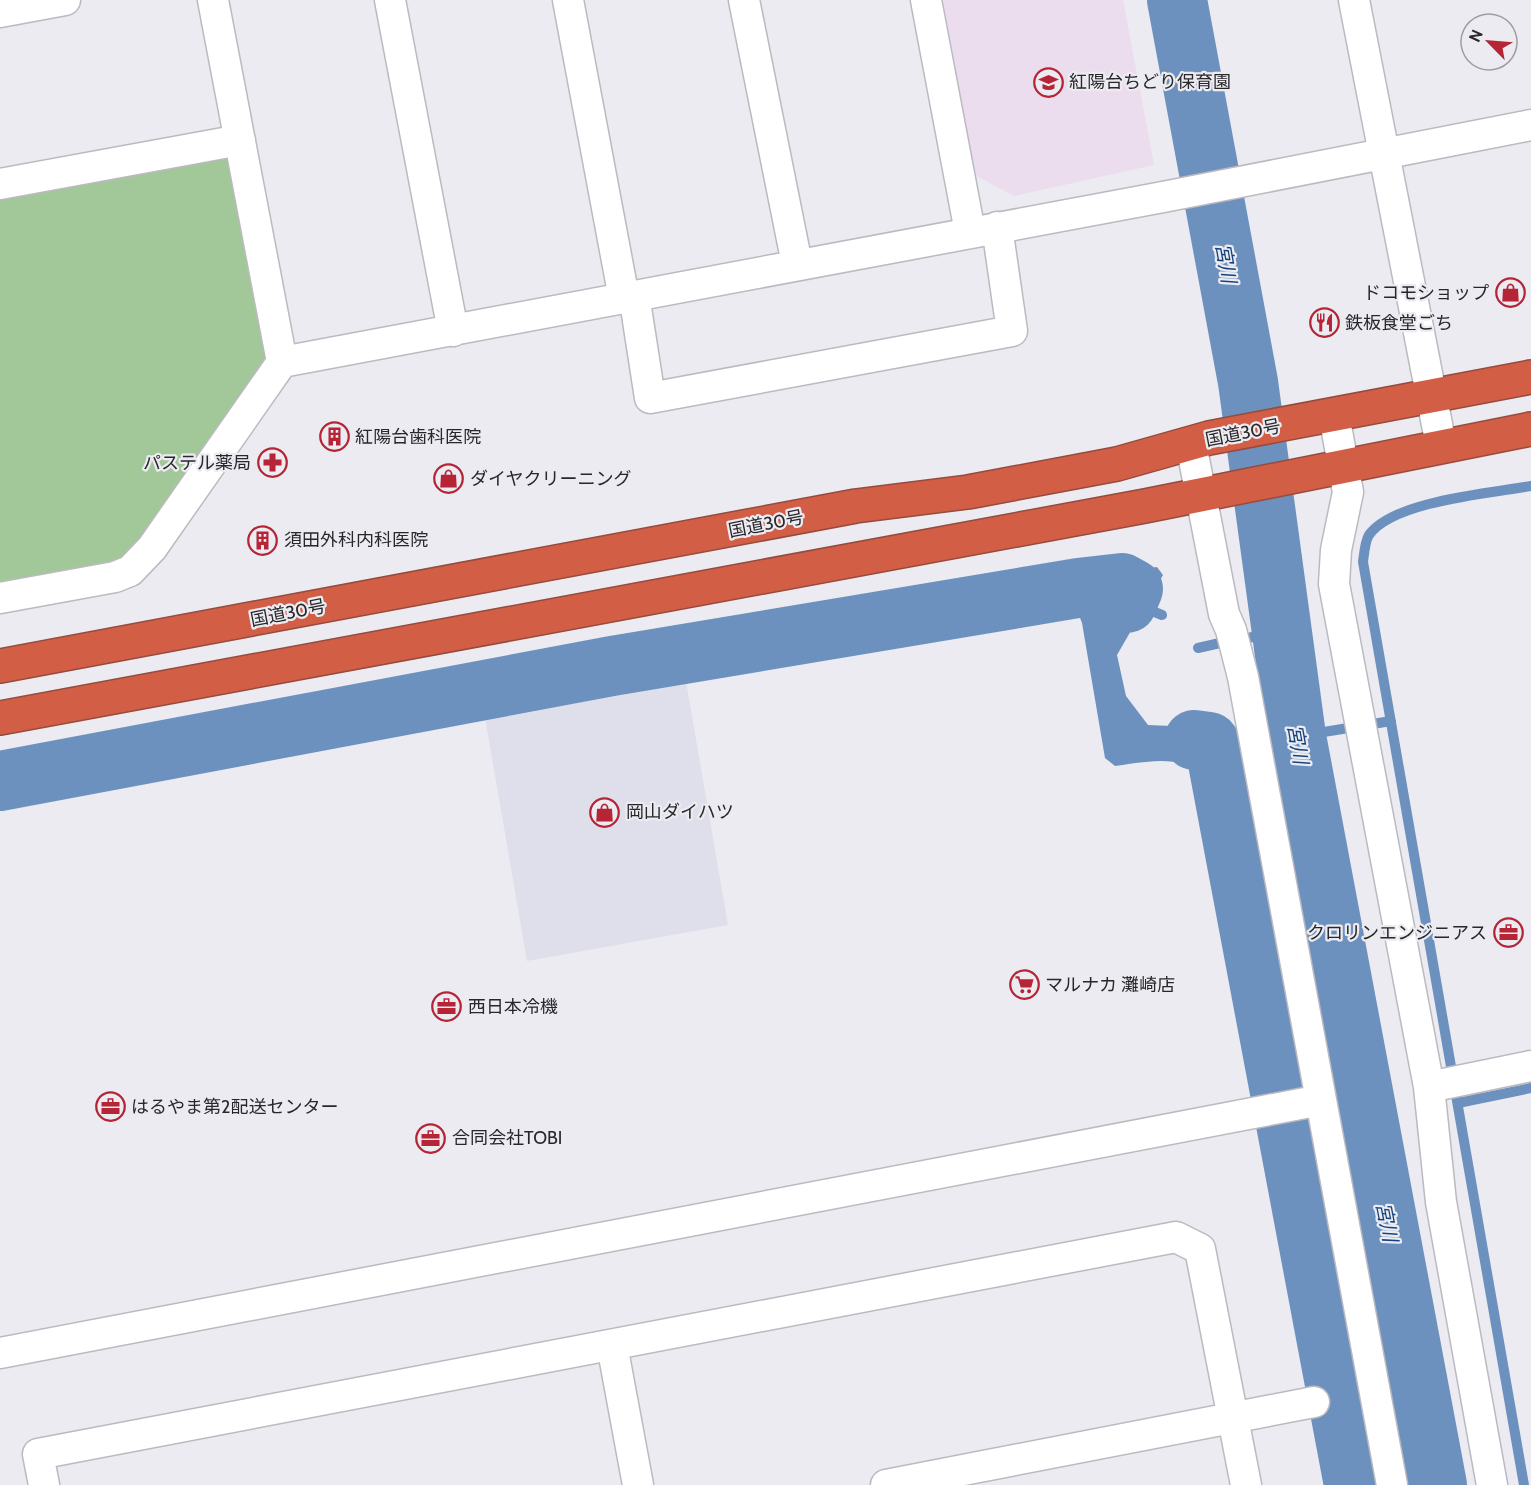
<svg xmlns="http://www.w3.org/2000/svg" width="1531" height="1485" viewBox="0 0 1531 1485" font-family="Cabin,'Noto Sans JP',sans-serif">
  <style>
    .built { fill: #dfdfec }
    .education { fill: #ebdcee }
    .green { fill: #a2c899 }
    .water { fill: #6d91be }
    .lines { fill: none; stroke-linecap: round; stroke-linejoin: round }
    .stream { stroke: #6d91be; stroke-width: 10 }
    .river { stroke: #6d91be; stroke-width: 60 }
    .street-casing { stroke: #babac0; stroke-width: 33 }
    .highway-casing { stroke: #964b3d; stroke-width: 36 }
    .street { stroke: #fff; stroke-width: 30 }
    .highway { stroke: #d25e46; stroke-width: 33 }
    .labels { text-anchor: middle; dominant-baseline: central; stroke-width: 4.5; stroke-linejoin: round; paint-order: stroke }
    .poi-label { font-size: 18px; fill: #28282b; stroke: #ebebf1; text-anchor: start }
    .street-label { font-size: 18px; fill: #28282b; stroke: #ebebf1 }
    .water-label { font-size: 20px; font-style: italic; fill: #13447d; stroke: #ebebf1 }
  </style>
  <rect width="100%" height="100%" fill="#ebebf1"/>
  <path class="built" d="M 683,664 L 728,925 L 527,961 L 482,700 Z"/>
  <path class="education" d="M 943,0 L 1123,0 L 1154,165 L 1014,196 L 975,175 Z"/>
  <path class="green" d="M 228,154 L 268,356 L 150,536 L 120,562 L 0,584 L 0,197 Z"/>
  <path class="water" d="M 1157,567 L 1163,575 L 1117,655 L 1126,696 L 1148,725 L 1219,728 L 1229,743 L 1235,744 L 1237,754 L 1232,758 L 1230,770 L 1238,803 L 1215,806 C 1202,749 1160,760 1115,766 L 1105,758 L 1082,623 L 1065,579 Z"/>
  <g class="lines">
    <path class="stream" d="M 1130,602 L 1162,615
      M 1248,638 L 1281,631
      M 1198,648 L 1220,643
      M 1281,739 L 1391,721
      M 1458,1103 L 1531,1088
      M 1524,1485 L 1363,562 C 1364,554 1365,541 1369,535 C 1393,501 1491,493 1531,486"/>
    <path class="river" d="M 1177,0 L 1248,382 L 1296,736 L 1437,1485
      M 1194,740 L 1209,742 L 1216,752 L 1354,1485
      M 0,781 L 612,666 L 1078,588 L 1122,583 L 1133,589 L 1127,603"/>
    <defs>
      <path id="street" d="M 213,0 L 282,362
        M 390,0 L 453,331
        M 568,0 L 624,298
        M 744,0 L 797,264
        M 926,0 L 970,232
        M 1354,0 L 1441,445
        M 0,12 L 65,0
        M 0,184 L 240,140
        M 634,295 L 650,398 L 1012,331 L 997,227
        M 1334,415 L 1348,492 L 1336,550 L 1334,584 L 1429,1087 L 1441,1202 L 1492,1485
        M 1191,444 L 1224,614 L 1231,630 L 1243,677 L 1392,1485
        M 0,598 L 115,577 L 130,571 L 152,548 L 282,362 L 1163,197 L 1531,125
        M 1429,1087 L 1531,1066
        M 612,1345 L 638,1485
        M 0,1353 L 1321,1100
        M 44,1485 L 38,1454 L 1176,1237 L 1200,1249 L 1246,1485
        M 886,1485 L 1314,1402"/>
      <path id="highway" d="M 0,666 L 856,506 L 968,492 L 1117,464 L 1209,438 L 1531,377
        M 0,718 L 1145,506 L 1531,429"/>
    </defs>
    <use href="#street" class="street-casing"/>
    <use href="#highway" class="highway-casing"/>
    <use href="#street" class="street"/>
    <use href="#highway" class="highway"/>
  </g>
  <defs>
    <symbol id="school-ring" viewBox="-11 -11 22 22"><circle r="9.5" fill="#ebebf1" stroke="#b62436" stroke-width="1.5"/><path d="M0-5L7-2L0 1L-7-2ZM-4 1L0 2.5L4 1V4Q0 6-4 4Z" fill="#b62436"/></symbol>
    <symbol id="shop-ring" viewBox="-11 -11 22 22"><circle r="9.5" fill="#ebebf1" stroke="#b62436" stroke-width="1.5"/><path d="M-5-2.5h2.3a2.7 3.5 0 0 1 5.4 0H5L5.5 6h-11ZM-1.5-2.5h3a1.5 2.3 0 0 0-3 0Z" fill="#b62436"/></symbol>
    <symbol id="restaurant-ring" viewBox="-11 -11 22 22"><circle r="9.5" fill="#ebebf1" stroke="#b62436" stroke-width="1.5"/><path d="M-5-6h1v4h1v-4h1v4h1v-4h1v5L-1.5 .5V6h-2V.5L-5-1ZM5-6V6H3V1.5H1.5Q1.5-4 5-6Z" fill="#b62436"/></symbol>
    <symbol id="building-ring" viewBox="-11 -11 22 22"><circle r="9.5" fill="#ebebf1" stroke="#b62436" stroke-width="1.5"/><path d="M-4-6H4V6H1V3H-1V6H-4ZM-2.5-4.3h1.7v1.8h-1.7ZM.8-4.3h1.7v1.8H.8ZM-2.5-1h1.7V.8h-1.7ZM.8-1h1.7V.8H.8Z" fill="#b62436"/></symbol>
    <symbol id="pharmacy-ring" viewBox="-11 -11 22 22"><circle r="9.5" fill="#ebebf1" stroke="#b62436" stroke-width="1.5"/><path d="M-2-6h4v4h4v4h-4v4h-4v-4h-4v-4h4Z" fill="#b62436"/></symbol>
    <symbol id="office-ring" viewBox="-11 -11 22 22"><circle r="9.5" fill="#ebebf1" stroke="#b62436" stroke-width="1.5"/><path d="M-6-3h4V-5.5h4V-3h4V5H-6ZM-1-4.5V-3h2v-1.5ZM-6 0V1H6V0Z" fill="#b62436"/></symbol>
    <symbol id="supermarket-ring" viewBox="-11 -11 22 22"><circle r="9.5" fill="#ebebf1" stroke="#b62436" stroke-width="1.5"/><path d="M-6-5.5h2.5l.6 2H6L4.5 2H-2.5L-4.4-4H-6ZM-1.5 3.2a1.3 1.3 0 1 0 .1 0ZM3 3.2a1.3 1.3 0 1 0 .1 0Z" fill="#b62436"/></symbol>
  </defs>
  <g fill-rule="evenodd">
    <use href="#school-ring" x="1032" y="66" width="33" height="33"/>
    <use href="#shop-ring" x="1494" y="276" width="33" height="33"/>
    <use href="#restaurant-ring" x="1308" y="306" width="33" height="33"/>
    <use href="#building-ring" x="318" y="420" width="33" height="33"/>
    <use href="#pharmacy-ring" x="256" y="446" width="33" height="33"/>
    <use href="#shop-ring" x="432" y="462" width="33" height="33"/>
    <use href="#building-ring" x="246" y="524" width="33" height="33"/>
    <use href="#shop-ring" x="588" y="796" width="33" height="33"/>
    <use href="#office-ring" x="1492" y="916" width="33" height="33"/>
    <use href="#supermarket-ring" x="1008" y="968" width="33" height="33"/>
    <use href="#office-ring" x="430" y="990" width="33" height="33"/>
    <use href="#office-ring" x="94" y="1090" width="33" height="33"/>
    <use href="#office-ring" x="414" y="1122" width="33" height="33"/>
  </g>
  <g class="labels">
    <g class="poi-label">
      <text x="1069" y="82">紅陽台ちどり保育園</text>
      <text x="1489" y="293" text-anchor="end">ドコモショップ</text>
      <text x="1345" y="323">鉄板食堂ごち</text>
      <text x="355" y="437">紅陽台歯科医院</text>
      <text x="251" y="463" text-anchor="end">パステル薬局</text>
      <text x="470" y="479">ダイヤクリーニング</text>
      <text x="284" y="540">須田外科内科医院</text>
      <text x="626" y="812">岡山ダイハツ</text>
      <text x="1487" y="933" text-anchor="end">クロリンエンジニアス</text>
      <text x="1045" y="985">マルナカ 灘崎店</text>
      <text x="468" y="1007">西日本冷機</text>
      <text x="131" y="1107">はるやま第2配送センター</text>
      <text x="452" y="1138">合同会社TOBI</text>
    </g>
    <g class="street-label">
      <text transform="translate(1243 433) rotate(-11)">国道30号</text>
      <text transform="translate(766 524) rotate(-11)">国道30号</text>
      <text transform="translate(288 613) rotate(-11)">国道30号</text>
    </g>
    <g class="water-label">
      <text transform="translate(1226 263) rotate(80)">宮川</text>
      <text transform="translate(1298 744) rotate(80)">宮川</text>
      <text transform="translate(1387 1222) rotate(79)">宮川</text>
    </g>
  </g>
  <g transform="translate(1489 42) rotate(295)"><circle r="28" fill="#ebebf1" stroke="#9d9da2" stroke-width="1.5"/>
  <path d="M0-4.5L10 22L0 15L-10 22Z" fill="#b62436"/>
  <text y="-9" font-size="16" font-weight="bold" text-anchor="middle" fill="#28282b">N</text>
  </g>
</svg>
